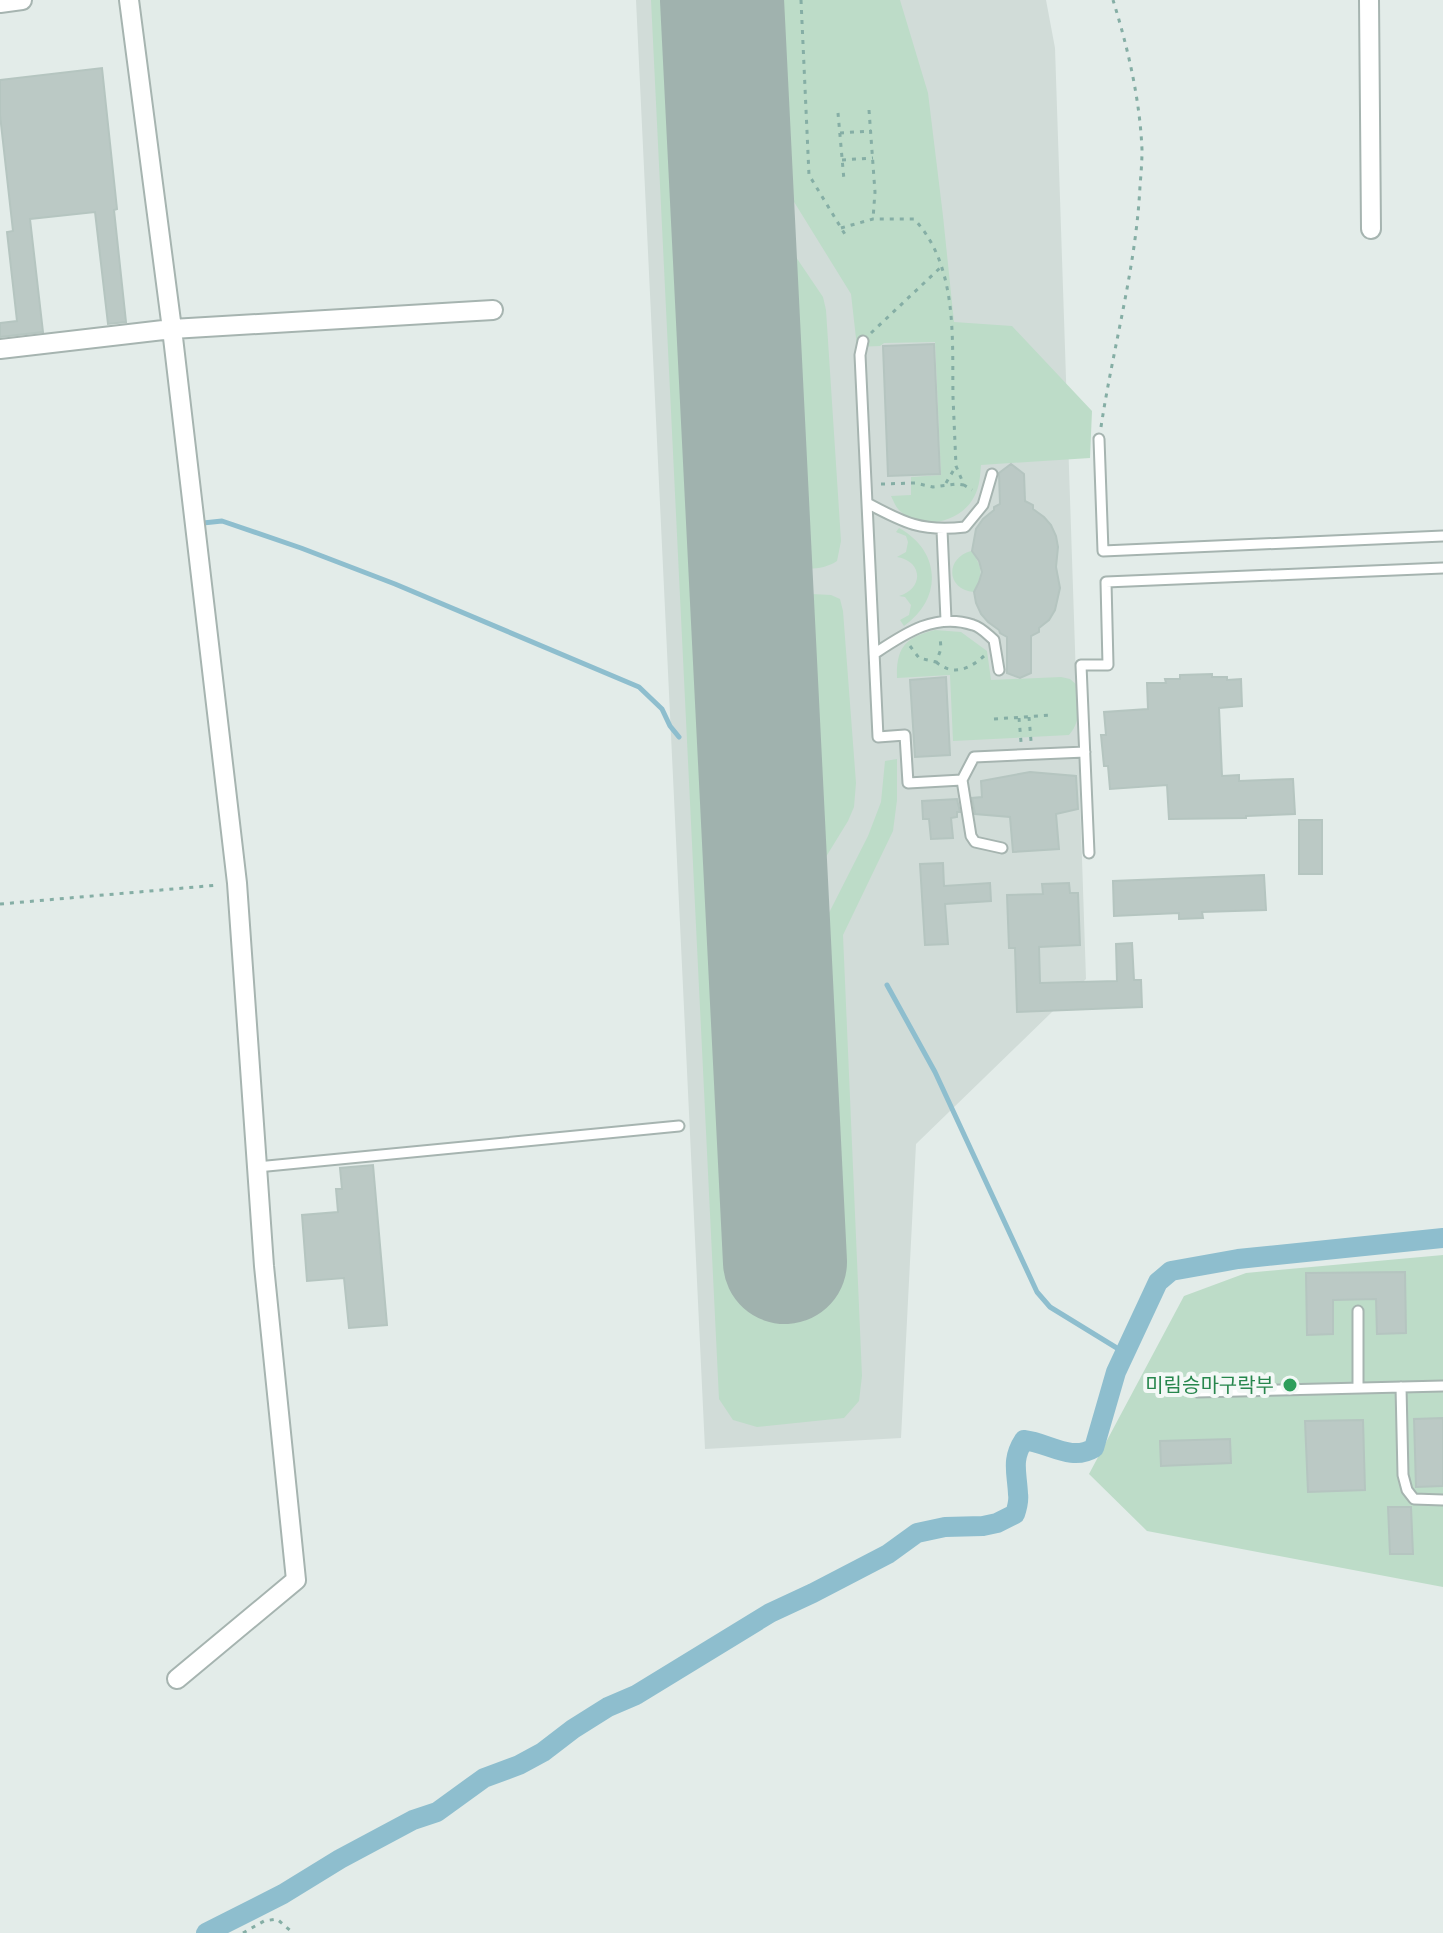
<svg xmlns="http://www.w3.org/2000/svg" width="1443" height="1933" viewBox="0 0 1443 1933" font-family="Inter,'Noto Sans KR',sans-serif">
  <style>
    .built { fill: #d1dcd8 }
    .green { fill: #bddcc8 }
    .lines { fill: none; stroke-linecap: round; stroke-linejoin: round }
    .stream { stroke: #8ebece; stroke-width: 5 }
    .canal { stroke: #8ebece; stroke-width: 20 }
    .runway { stroke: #a0b2ae; stroke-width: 124 }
    .building { fill: #bbc9c5; stroke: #b5c5c0; stroke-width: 2 }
    .lane-casing { stroke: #a6b4b0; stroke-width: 13 }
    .street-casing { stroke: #a6b4b0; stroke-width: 22 }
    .path { stroke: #85aea5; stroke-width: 3; stroke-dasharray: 4 6; stroke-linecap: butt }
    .lane { stroke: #fff; stroke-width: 9 }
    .street { stroke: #fff; stroke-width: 18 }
    .leisure-dot { fill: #2e9e5b; stroke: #f3f8f6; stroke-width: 3 }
    .labels { text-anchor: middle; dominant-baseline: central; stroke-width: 8; stroke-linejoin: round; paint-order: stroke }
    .leisure-label { font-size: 20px; fill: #27864d; stroke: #f3f8f6; text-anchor: end }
  </style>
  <rect width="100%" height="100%" fill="#e3ece9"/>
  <path class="built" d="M 636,0 L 1046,0 L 1055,48 L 1086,979 L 916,1144 L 901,1438 L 705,1449 Z"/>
  <path class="green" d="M 651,0 L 695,0 L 753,1273 L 814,1270 L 800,970 L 868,836 L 881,802 L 885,761 L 897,759 L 897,800 L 893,831 L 843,935 L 862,1376 L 859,1401 L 844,1418 L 757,1427 L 733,1420 L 719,1399 Z
    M 750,0 L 900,0 L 928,93 L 943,216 L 954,322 L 1012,326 L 1092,411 L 1090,458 L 981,465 C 980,476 980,486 974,497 C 962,521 923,532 901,512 C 896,508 894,502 891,496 L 911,495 L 911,477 L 941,475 L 935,342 L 884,343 L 880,346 L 857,347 L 851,294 L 754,137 Z
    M 775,231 L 779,232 L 823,297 L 826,310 L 841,541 L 837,561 C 822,571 802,570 785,565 L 778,554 L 761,241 L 764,235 Z
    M 899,528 C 941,551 943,599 904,626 L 900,620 L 909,615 L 911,605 L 905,597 L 899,596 C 924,589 923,561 897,557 L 906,552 L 908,542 L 906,536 L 896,532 Z
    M 971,551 C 983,567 983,574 974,592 C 946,590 945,558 971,551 Z
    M 812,594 L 831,595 L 840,599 L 843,611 L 856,783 L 854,807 L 848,821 L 813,878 L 807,882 L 798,880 L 794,873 L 782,611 L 788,599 Z
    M 935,630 L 961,632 L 987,651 L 991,680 L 1061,677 L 1070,679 L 1077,685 C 1078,703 1082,721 1069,735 L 953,741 L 950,675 L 897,678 C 896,647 906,637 935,630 Z
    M 1443,1255 L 1443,1587 L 1147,1531 L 1089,1474 L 1184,1296 L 1246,1273 Z"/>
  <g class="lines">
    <path class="stream" d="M 203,523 L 222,521 L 301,548 L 395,584 L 639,687 L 662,709 L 670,726 L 679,737
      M 887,985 L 935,1072 L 1037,1292 L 1050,1307 L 1125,1353"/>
    <path class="canal" d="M 206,1933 L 283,1894 L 340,1859 L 413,1820 L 437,1812 L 484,1778 L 519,1765 L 543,1752 L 573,1729 L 608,1707 L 636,1695 L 770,1613 L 813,1593 L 888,1554 L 917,1533 L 945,1527 L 983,1526 L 997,1523 L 1015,1514 C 1017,1508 1019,1500 1018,1494 C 1017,1472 1011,1460 1024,1440 C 1049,1443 1071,1462 1094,1448 L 1116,1372 L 1158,1282 L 1171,1271 L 1238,1259 L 1443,1238"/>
    <path class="runway" d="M 722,0 L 785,1262"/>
  </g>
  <path class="building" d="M 102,68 L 117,209 L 114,210 L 126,322 L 108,324 L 95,212 L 30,219 L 43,332 L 0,337 L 0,323 L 17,321 L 7,232 L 13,231 L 0,115 L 0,80 Z
    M 934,344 L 940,474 L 888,476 L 883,346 Z
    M 1011,464 L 1024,474 L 1025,501 L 1033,505 L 1033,509 L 1044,517 L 1051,525 L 1056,536 L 1058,547 L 1056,567 L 1060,588 L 1055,610 L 1049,620 L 1039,628 L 1039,632 L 1031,636 L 1031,673 L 1020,678 L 1007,673 L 1007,637 L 1000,633 L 999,630 L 988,622 L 981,614 L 976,603 L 974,592 L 979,582 L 982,572 L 979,561 L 972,551 L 976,529 L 983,519 L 994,510 L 994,507 L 1000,504 L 999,473 Z
    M 1212,674 L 1212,677 L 1227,677 L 1227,680 L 1241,679 L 1242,706 L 1219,708 L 1222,776 L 1239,775 L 1239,781 L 1293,779 L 1295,814 L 1246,816 L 1246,818 L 1169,819 L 1167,785 L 1110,789 L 1108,766 L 1104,766 L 1101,735 L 1106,735 L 1104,712 L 1148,709 L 1147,683 L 1166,683 L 1165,679 L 1180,679 L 1180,675 Z
    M 946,677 L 950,755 L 915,757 L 910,680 Z
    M 1030,772 L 1076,776 L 1078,809 L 1056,814 L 1059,849 L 1013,852 L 1010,817 L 975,814 L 972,798 L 982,797 L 981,781 Z
    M 957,799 L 960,812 L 957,812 L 957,817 L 951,818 L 953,838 L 931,839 L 929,819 L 923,819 L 922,801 Z
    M 1299,820 L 1322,820 L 1322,874 L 1299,874 Z
    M 943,863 L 944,886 L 990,883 L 991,901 L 945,904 L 948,944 L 925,945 L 920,864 Z
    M 1264,875 L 1266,910 L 1202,912 L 1203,918 L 1179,919 L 1179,913 L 1114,916 L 1113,881 Z
    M 1069,883 L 1070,893 L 1078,893 L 1080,945 L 1039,947 L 1040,983 L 1117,981 L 1116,944 L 1132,943 L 1134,980 L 1141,980 L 1142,1007 L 1017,1012 L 1015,948 L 1009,948 L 1007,895 L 1043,894 L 1042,884 Z
    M 373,1165 L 387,1325 L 349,1328 L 344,1278 L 307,1281 L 302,1215 L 338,1212 L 336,1189 L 342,1189 L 340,1168 Z
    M 1405,1272 L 1406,1333 L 1377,1334 L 1376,1299 L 1333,1300 L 1333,1334 L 1307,1335 L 1306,1273 Z
    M 1443,1418 L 1443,1486 L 1416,1487 L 1414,1419 Z
    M 1363,1420 L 1365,1490 L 1308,1492 L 1305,1421 Z
    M 1230,1439 L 1231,1463 L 1161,1466 L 1160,1441 Z
    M 1388,1507 L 1411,1507 L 1413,1554 L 1390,1554 Z"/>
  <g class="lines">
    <defs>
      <path id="lane" d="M 863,341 L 860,355 L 878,737 L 905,735 L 908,783 L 962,780
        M 1099,439 L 1103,551 L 1443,536
        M 867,503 C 904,523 922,532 965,527 L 983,505 L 992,474
        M 942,530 L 946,620
        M 874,654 C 904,634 935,612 973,625 C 981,627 988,635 994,640 L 999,670
        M 1002,848 L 975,842 L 971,836 L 962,780 L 974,757 L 1085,752
        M 1089,853 L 1081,665 L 1108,665 L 1106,582 L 1443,568
        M 257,1167 L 679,1126
        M 1358,1311 L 1358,1388
        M 1401,1387 L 1403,1475 L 1407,1490 L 1414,1499 L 1443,1500
        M 1197,1392 L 1443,1386"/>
      <path id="street" d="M 129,0 L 172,329 L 237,883 L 264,1266 L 296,1580 L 177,1679
        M 1369,0 L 1371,229
        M 0,3 L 22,0
        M 0,349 L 172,329 L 493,310"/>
    </defs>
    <use href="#lane" class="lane-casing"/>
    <use href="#street" class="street-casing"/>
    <path class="path" d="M 801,0 L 809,175 L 846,236
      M 869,110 L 875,192 L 873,219
      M 838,113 L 844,180
      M 840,133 L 871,131
      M 842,160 L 873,158
      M 841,228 L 873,219 L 914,219 C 958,266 952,337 953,397 C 954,420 955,443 956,466 L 964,485 L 972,490
      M 871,333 L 941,267
      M 1101,427 C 1113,347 1136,268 1140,186 C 1141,174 1142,162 1142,150 C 1140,100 1128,48 1113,0
      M 946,483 L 956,466
      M 881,484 L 915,483 L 933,487 L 957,484 L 964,485
      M 910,646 L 919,658 L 936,662 L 941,649 L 940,636
      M 936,662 C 953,676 968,670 984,656
      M 1029,717 L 1031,741
      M 1019,718 L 1021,742
      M 994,719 L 1053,715
      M 0,904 L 219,885
      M 243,1933 L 264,1921 L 277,1919 L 293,1933"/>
    <use href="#lane" class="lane"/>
    <use href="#street" class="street"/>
  </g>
  <circle class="leisure-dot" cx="1290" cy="1385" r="8"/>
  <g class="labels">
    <g class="leisure-label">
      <text x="1274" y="1385">미림승마구락부</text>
    </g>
  </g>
</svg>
